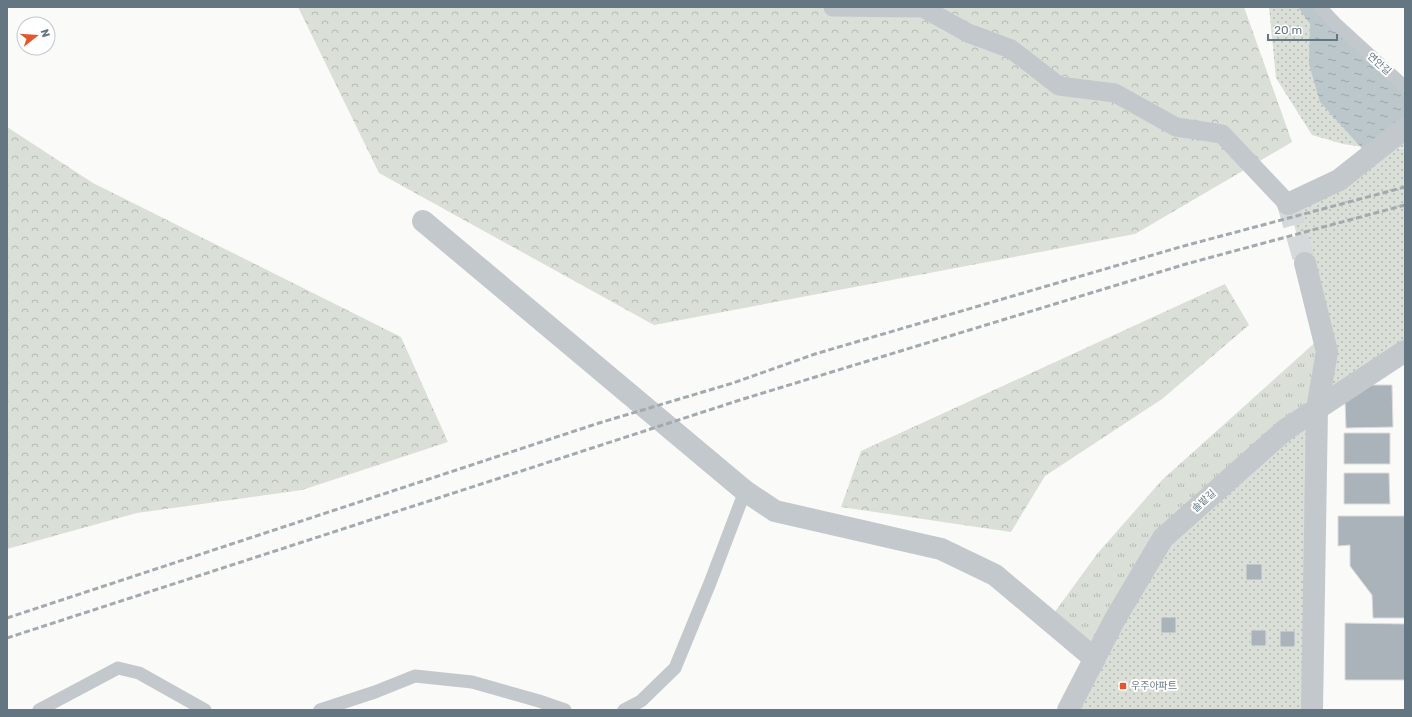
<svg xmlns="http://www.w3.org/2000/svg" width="1412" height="717" viewBox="0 0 1412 717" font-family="Rubik,'Noto Sans KR',sans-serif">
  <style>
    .grass { fill: url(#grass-tufts) }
    .forest { fill: url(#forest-crowns) }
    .park { fill: url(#park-dots) }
    .water { fill: url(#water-ripples) }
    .building { fill: #aab3b9; stroke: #dcdcda }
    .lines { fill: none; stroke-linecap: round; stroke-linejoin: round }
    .minor-tunnel { stroke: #d5d9db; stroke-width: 22; stroke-dasharray: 22 11; stroke-linecap: butt }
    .service { stroke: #c3c8cc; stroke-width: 13 }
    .pedestrian { stroke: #c3c8cc; stroke-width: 19 }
    .minor { stroke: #c3c8cc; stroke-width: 22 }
    .rail { stroke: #a2aab0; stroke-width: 3; stroke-dasharray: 6 3; stroke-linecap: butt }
    .poi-dot { fill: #e4572e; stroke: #fff; stroke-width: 1.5 }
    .labels { text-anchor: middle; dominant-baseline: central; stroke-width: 4; stroke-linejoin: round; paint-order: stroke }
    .street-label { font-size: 10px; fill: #657683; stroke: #fff }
    .poi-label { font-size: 10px; fill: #657683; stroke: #fff; text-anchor: start }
  </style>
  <defs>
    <pattern id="grass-tufts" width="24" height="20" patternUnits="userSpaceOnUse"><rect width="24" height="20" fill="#dadfd7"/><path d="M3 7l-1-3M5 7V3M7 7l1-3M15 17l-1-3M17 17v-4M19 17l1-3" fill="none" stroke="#b4b9b4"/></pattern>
    <pattern id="forest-crowns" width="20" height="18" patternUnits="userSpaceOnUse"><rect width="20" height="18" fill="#dadfd7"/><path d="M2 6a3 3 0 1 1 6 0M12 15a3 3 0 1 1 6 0" fill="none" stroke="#b4b9b4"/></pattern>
    <pattern id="park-dots" width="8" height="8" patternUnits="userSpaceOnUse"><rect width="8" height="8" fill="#dadfd7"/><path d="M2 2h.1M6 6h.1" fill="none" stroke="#b4b9b4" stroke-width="1.8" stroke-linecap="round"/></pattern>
    <pattern id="water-ripples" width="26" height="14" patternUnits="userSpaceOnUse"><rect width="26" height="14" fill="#bbc7cb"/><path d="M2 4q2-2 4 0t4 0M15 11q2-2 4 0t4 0" fill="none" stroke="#9ca6aa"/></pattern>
  </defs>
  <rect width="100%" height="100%" fill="#fafaf8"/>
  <path class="grass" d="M 1319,339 L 1317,409 L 1095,659 L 1049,620 L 1097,554 L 1162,480 Z"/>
  <path class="forest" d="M 298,7 L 1244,7 L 1292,142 L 1135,234 L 654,325 L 379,173 Z
    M 7,127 L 93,183 L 401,337 L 448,442 L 302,490 L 137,513 L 7,549 Z
    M 1225,284 L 1249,325 L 1162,399 L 1045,476 L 1011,532 L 841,507 L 861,451 Z"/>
  <path class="park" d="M 1269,7 L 1321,7 L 1405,87 L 1405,147 L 1398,149 L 1405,148 L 1405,351 L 1317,409 L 1312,710 L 1068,710 L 1163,538 L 1317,409 L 1327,352 L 1305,263 L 1288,204 L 1392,151 L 1343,144 L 1312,135 L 1276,78 Z"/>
  <path class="water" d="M 1298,7 L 1320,7 L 1405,87 L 1405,128 L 1369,156 L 1320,102 L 1309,64 L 1310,24 Z"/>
  <path class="building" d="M 1364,385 L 1392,385 L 1393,427 L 1346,428 L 1345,400 Z
    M 1344,433 L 1390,433 L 1390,464 L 1344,464 Z
    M 1344,473 L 1389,473 L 1390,504 L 1344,504 Z
    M 1338,516 L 1405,516 L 1405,618 L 1373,618 L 1372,595 L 1350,566 L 1350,545 L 1338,546 Z
    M 1246,564 L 1262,564 L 1262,580 L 1246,580 Z
    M 1161,617 L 1176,617 L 1176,633 L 1161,633 Z
    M 1345,623 L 1405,624 L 1405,680 L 1345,680 Z
    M 1251,630 L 1266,630 L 1266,646 L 1251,646 Z
    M 1280,631 L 1295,631 L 1295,647 L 1280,647 Z"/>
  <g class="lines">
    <path class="minor-tunnel" d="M 1288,204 L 1305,263"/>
    <path class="service" d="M 1320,7 L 1335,23 L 1405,87
      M 39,710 L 118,668 L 139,673 L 205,710
      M 320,710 L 375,692 L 415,676 L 472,682 L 539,701 L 565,710
      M 624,710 L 641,701 L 675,668 L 710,583 L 745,491"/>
    <path class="pedestrian" d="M 833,7 L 923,8 L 968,33 L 1011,49 L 1059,86 L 1115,93 L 1176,127 L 1222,134 L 1288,204"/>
    <path class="minor" d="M 1288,204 L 1339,180 L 1405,128
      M 423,221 L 745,491 L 775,511 L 941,549 L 995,575 L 1095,659
      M 1305,263 L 1327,352 L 1317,409 L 1312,710
      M 1068,710 L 1115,619 L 1163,538 L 1285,430 L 1405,351"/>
    <path class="rail" d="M 7,618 L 599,423 L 733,383 L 815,354 L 1180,247 L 1405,187
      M 7,638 L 740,400 L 1186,264 L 1405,205"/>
  </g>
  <rect class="poi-dot" x="1119" y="682" width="8" height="8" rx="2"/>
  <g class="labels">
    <g class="street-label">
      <text transform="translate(1379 64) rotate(42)">연안길</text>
      <text transform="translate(1204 501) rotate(-42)">솔밭길</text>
    </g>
    <g class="poi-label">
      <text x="1131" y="686">우주아파트</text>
    </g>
  </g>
  <rect width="1412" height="717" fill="none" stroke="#657683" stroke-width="16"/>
  <g transform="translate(36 36) rotate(73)"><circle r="19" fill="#ffffff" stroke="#c1c8cd"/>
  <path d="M0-3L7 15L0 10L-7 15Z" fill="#e4572e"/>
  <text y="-6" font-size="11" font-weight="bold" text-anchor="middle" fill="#657683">N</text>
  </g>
  <path d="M1268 34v6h69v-6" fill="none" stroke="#657683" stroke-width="2"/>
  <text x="1274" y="34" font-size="12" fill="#657683" stroke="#ffffff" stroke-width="3" paint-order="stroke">20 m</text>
</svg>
